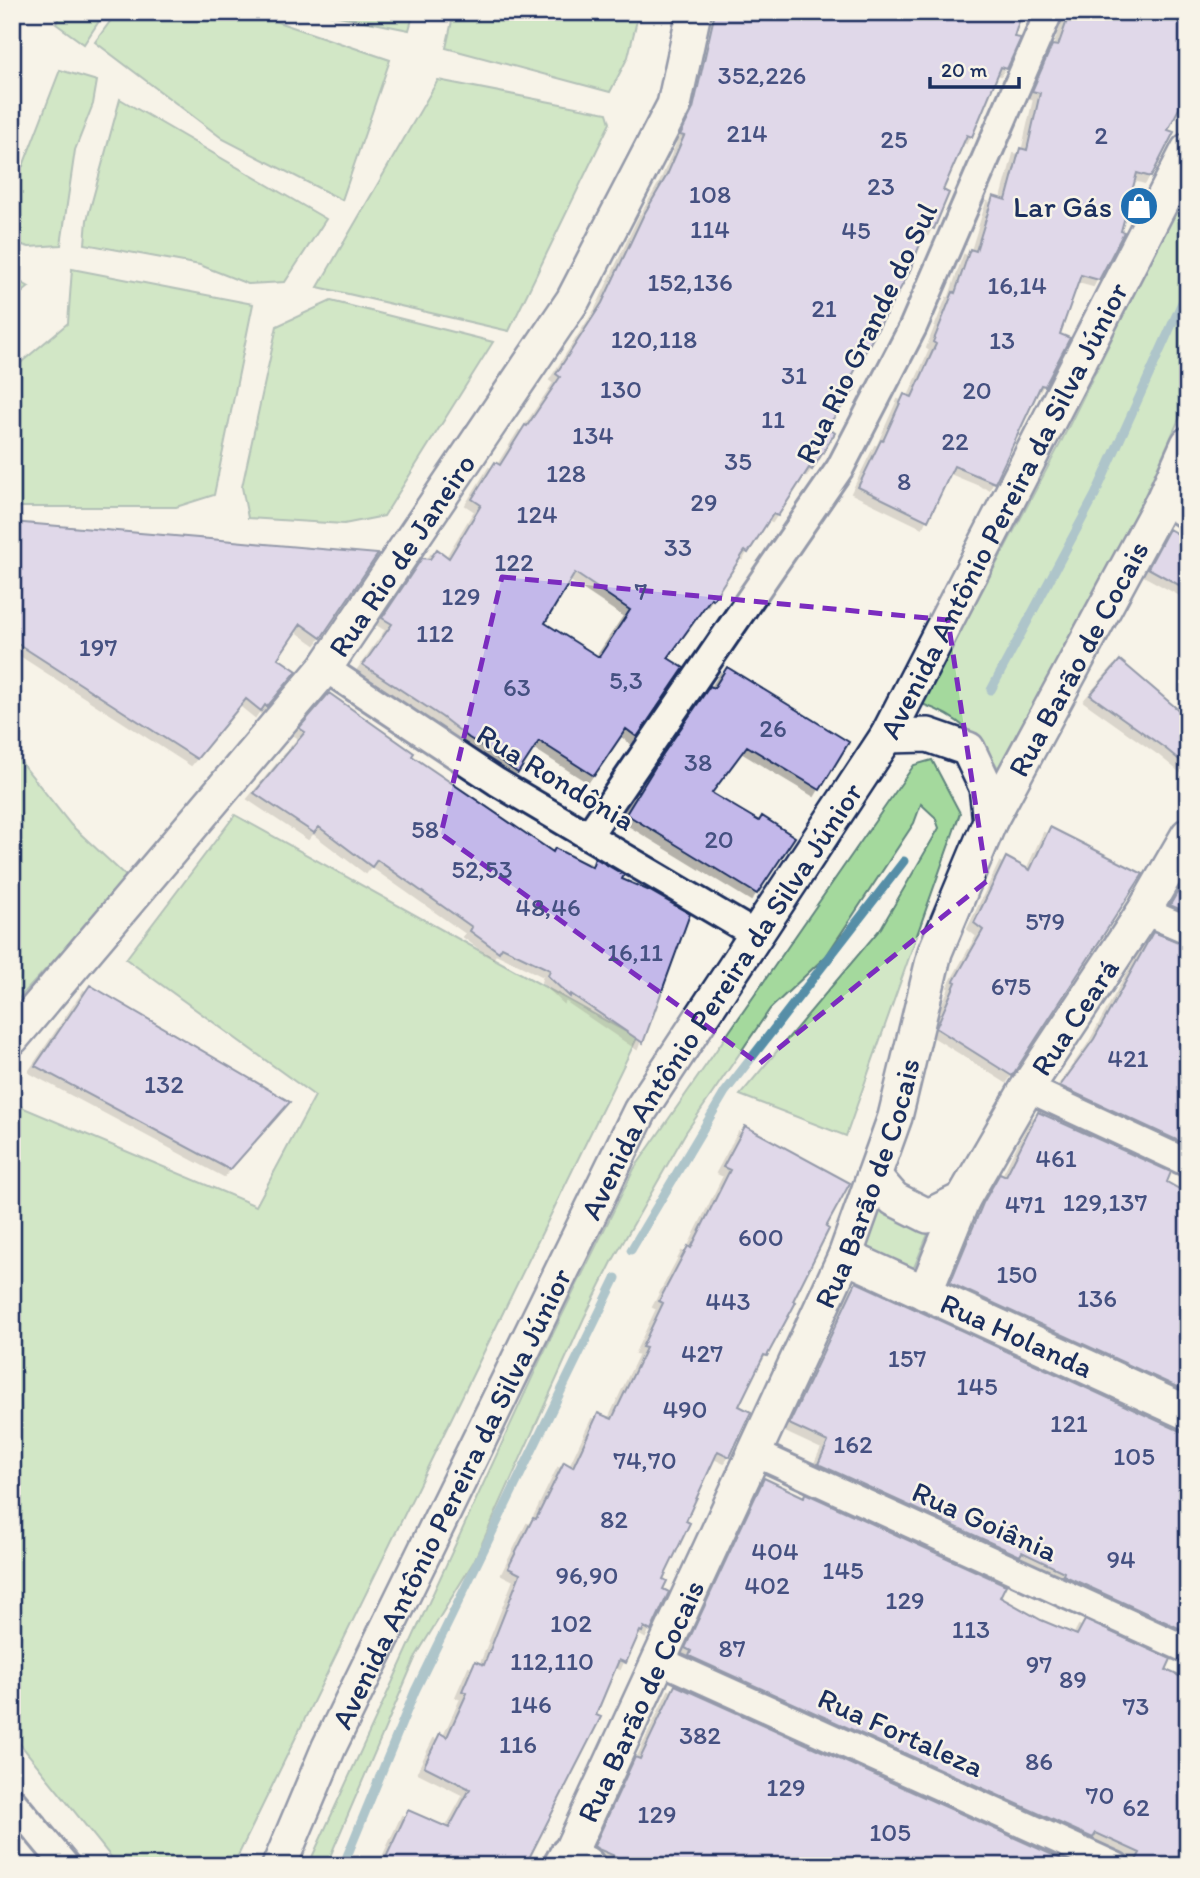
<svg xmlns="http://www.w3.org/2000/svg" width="1200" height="1878" viewBox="0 0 1200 1878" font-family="Itim,sans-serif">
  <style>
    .green { fill: #a4d99d; stroke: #60847e; stroke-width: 2 }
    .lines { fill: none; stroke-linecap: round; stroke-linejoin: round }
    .stream { stroke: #568ea7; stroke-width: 9 }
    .building { fill: #c3b8ea; stroke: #1b2f5e; stroke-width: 2; fill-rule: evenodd; filter: url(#shadow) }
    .minor-casing { stroke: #1b2f5e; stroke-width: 32 }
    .tertiary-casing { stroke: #1b2f5e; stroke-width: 38 }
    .primary-casing { stroke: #1b2f5e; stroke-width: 44 }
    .minor { stroke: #f7f3e8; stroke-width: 26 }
    .tertiary { stroke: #f7f3e8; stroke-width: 33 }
    .primary { stroke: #f7f3e8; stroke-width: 38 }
    .marked { fill: none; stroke: #7b2cbf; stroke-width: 5; stroke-dasharray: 14 9; stroke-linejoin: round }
    .labels { text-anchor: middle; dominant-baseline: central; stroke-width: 5; stroke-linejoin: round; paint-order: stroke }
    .number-label { font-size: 26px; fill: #455181 }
    .poi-label { font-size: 30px; fill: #1b2f5e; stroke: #f7f3e8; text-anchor: end }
    .street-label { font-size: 30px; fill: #1b2f5e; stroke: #f7f3e8 }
  </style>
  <defs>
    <filter id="shadow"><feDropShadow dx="-6" dy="6" stdDeviation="0" flood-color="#0004"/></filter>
  </defs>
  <rect width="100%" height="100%" fill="#f7f3e8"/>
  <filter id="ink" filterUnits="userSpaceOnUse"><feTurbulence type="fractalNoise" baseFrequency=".0143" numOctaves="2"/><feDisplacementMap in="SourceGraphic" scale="14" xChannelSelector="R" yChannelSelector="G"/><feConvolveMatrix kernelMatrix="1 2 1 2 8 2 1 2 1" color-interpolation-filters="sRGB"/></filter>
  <g filter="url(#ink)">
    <path class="green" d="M 61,12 L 105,12 L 84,44 L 56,24 Z
      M 117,12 L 248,12 L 390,60 L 342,200 L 223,139 L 95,42 Z
      M 319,12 L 414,12 L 409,30 Z
      M 454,12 L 639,12 L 628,57 L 610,92 L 446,48 Z
      M 60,70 L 97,81 L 93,104 L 75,150 L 61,245 L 29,247 L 12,242 L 12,163 L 23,166 Z
      M 438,80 L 607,113 L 610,123 L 509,331 L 318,287 Z
      M 120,99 L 326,219 L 285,282 L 248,284 L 200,265 L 85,244 L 87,220 Z
      M 1188,184 L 1188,399 L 1137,513 L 998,768 C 980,736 957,716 922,704 L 1059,446 Z
      M 72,269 L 253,304 L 214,495 L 176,507 L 12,507 L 12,366 L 18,365 L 68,323 Z
      M 12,277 L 29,287 L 12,301 Z
      M 331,301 L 493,342 L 384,516 L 344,524 L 248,518 L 242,487 L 277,326 Z
      M 12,751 L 71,825 L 129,879 L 12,1006 Z
      M 932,760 L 960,813 L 846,1136 L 740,1095 L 881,928 L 939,828 L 935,817 L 921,804 L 914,823 L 826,956 L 770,1009 L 686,1132 L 613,1260 L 584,1318 L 474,1561 L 416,1656 L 326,1866 L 308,1866 L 541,1358 L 634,1169 L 914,765 Z
      M 235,815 L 637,1038 L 233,1866 L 127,1866 L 111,1857 L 12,1734 L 12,1605 L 16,1604 L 12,1444 L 12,1103 L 256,1206 L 315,1096 L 126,959 Z
      M 878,1204 L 931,1227 L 913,1270 L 860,1247 Z"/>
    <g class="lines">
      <path class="stream" d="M 991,690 L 1095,495 L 1188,289
        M 631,1250 L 725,1092 L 904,861
        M 343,1866 L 415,1691 L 616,1278"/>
    </g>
    <path class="building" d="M 715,12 L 1022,12 L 1014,37 L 1021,38 L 1007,69 L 1001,67 L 972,137 L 967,135 L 943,190 L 949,193 L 934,229 L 927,226 L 909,273 L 848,383 L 856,387 L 827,427 L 835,433 L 812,470 L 809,468 L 778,516 L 773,514 L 748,553 L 745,551 L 713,600 L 711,598 L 668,658 L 684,668 L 637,737 L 626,729 L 594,776 L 539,741 L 518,773 L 496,757 L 497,755 L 469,738 L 442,717 L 363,665 L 392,624 L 382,618 L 422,558 L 430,559 L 437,549 L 449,558 L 481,505 L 472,499 L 495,462 L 500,465 L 525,425 L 527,426 L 560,377 L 556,374 L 602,303 L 643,216 L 667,175 L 684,136 L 680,135 L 693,109 ZM 575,573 L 630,610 L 599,657 L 545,623 Z
      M 1070,12 L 1164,12 L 1188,17 L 1188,91 L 1168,130 L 1174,132 L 1151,177 L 1137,173 L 1121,231 L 1124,232 L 1099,280 L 1081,275 L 1060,334 L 1070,338 L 1045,386 L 1041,385 L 995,483 L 954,466 L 928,521 L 858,487 L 881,440 L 883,441 L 904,394 L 912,397 L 936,344 L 933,342 L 953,292 L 955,293 L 970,249 L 976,251 L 993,196 L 1006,200 L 1020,148 L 1027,150 L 1040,93 L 1032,91 L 1052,45 L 1058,46 Z
      M 12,522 L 233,541 L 378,554 L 321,638 L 301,624 L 278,658 L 297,671 L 267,707 L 265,705 L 261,711 L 246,699 L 197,759 L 12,640 Z
      M 1169,529 L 1188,540 L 1188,590 L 1148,568 Z
      M 1120,660 L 1188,718 L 1188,767 L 1166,749 L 1090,695 Z
      M 727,667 L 849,742 L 820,790 L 747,746 L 712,793 L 759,821 L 762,816 L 795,837 L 757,894 L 626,814 L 663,754 L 710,686 L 714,688 Z
      M 329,693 L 414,753 L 412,756 L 553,852 L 555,848 L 592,867 L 595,858 L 624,875 L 622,879 L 650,891 L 690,914 L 643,1043 L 571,994 L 570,997 L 548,976 L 550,970 L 502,947 L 499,952 L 470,931 L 472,927 L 377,860 L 372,867 L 319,827 L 314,833 L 254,793 L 305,732 L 299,728 Z
      M 1050,827 L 1143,874 L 1012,1076 L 936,1028 L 956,982 L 954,981 L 983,930 L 974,923 L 1006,857 L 1030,870 Z
      M 1188,874 L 1188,913 L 1170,905 Z
      M 1153,932 L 1188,945 L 1188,1133 L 1183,1143 L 1060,1086 L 1094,1039 Z
      M 90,985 L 290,1102 L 230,1170 L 35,1066 Z
      M 1038,1112 L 1171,1172 L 1167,1182 L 1188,1194 L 1188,1392 L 950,1283 L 983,1203 L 1000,1173 L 1006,1176 Z
      M 745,1126 L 850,1183 L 826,1227 L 829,1229 L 793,1301 L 796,1302 L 767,1356 L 764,1355 L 739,1406 L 751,1412 L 730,1457 L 718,1451 L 686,1521 L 690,1523 L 663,1579 L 667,1581 L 663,1589 L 669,1592 L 651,1631 L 644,1627 L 642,1632 L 640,1631 L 626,1663 L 619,1660 L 596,1715 L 601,1717 L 525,1866 L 382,1866 L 408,1810 L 449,1828 L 470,1789 L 424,1766 L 440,1733 L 447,1737 L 467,1693 L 462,1691 L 475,1661 L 484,1665 L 520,1574 L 508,1568 L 533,1518 L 536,1519 L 564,1462 L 573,1467 L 598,1413 L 612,1419 L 646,1348 L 642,1347 L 663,1303 L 659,1301 L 688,1246 L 691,1248 L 730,1170 L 723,1167 Z
      M 856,1282 L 1180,1431 L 1188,1432 L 1188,1619 L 1183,1630 L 1063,1575 L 1064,1572 L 1022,1552 L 1020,1556 L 818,1464 L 828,1442 L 789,1424 Z
      M 764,1478 L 804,1497 L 805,1493 L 1006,1585 L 1000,1597 L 1041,1620 L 1077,1635 L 1085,1620 L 1171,1659 L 1166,1670 L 1188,1680 L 1188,1866 L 1133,1866 L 1140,1853 L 1096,1833 L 1093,1838 L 689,1656 L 691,1651 L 685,1648 Z
      M 675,1685 L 1077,1866 L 638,1866 L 598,1849 L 594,1846 L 635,1757 L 640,1759 Z"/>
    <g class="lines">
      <defs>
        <path id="minor" d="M 1163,500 L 1188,516
          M 325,668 L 497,782 L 756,935
          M 588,836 L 840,468 L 913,327 L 1049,12
          M 1144,911 L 1188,930
          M 1027,1088 L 1188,1163
          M 755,1453 L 1188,1650
          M 659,1660 L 1116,1866
          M 12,1801 L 66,1866"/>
        <g id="tertiary">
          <path d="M 887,736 L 928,735 L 968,749 L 986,787 L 990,821"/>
          <path id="s1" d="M 12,1038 L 325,668 L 573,300 L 674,105 L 694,12"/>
          <path d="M 874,1176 L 894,1199 L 928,1216 L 963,1199"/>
          <path id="s2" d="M 845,1256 L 1188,1413"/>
          <path id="s3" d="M 925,1293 L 963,1199 L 1027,1088 L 1144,911 L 1188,835"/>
          <path id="s4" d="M 568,1857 L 845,1256 L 895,1117 L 935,952 L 990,821 L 1163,500 L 1188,444"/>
          <path id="s5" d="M 279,1866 L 329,1747 L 640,1111 L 887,736 L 1188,150"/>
        </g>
        <path id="primary" d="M 563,1866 L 568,1857 L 585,1866"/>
      </defs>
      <use href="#minor" class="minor-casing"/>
      <use href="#tertiary" class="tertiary-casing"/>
      <use href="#primary" class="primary-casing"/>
      <use href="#minor" class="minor"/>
      <use href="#tertiary" class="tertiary"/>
      <use href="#primary" class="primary"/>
    </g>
  </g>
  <path d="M0 0H1200V1878H0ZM 502,577 L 948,620 L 987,881 L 759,1064 L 441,834 Z" fill="#f7f3e8" fill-opacity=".55" fill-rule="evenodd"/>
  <path class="marked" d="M 502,577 L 948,620 L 987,881 L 759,1064 L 441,834 Z"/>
  <defs>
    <symbol id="shop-disc" viewBox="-11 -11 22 22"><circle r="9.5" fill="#1f6fb2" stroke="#f7f3e8"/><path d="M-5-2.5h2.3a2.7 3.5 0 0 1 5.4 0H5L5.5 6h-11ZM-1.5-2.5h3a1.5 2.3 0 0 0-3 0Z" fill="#fff"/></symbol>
  </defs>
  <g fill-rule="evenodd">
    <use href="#shop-disc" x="1117" y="184" width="44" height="44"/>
  </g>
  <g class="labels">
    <g class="number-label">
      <text x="762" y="75">352,226</text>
      <text x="747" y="133">214</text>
      <text x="1101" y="135">2</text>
      <text x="894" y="139">25</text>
      <text x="881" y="186">23</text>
      <text x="710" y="194">108</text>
      <text x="710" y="229">114</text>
      <text x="856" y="230">45</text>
      <text x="690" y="282">152,136</text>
      <text x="1017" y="285">16,14</text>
      <text x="824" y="308">21</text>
      <text x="654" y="339">120,118</text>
      <text x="1002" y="340">13</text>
      <text x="794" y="375">31</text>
      <text x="621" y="389">130</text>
      <text x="977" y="390">20</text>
      <text x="773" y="419">11</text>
      <text x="593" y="435">134</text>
      <text x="955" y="441">22</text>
      <text x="738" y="461">35</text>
      <text x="566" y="473">128</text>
      <text x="904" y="481">8</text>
      <text x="704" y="502">29</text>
      <text x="537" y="514">124</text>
      <text x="678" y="547">33</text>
      <text x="514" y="562">122</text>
      <text x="641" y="591">7</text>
      <text x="461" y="596">129</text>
      <text x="435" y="633">112</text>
      <text x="98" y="647">197</text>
      <text x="626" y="680">5,3</text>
      <text x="517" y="687">63</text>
      <text x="773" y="728">26</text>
      <text x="698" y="762">38</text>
      <text x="425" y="829">58</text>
      <text x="719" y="839">20</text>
      <text x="482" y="869">52,53</text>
      <text x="548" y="907">48,46</text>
      <text x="1045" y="921">579</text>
      <text x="635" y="952">16,11</text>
      <text x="1011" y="986">675</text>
      <text x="1128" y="1058">421</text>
      <text x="164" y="1084">132</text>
      <text x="1056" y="1158">461</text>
      <text x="1105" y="1202">129,137</text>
      <text x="1025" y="1204">471</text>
      <text x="761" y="1237">600</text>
      <text x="1017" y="1274">150</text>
      <text x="1097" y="1298">136</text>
      <text x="728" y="1301">443</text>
      <text x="702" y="1353">427</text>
      <text x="907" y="1358">157</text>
      <text x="977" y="1386">145</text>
      <text x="685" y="1409">490</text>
      <text x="1069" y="1423">121</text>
      <text x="853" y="1444">162</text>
      <text x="1134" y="1456">105</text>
      <text x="645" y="1460">74,70</text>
      <text x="614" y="1519">82</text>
      <text x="775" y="1551">404</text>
      <text x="1121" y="1559">94</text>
      <text x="843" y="1570">145</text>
      <text x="587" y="1575">96,90</text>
      <text x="767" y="1585">402</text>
      <text x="905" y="1600">129</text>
      <text x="571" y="1623">102</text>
      <text x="971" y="1629">113</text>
      <text x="732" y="1648">87</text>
      <text x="552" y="1661">112,110</text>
      <text x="1039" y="1664">97</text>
      <text x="1073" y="1679">89</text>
      <text x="531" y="1704">146</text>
      <text x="1136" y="1706">73</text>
      <text x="700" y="1735">382</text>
      <text x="518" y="1744">116</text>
      <text x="1039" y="1761">86</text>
      <text x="786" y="1787">129</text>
      <text x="1100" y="1795">70</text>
      <text x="1136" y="1807">62</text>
      <text x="657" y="1814">129</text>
      <text x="890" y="1832">105</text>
    </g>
    <g class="poi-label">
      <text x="1112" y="206">Lar Gás</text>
    </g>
    <g class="street-label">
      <text transform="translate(866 333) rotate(-64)">Rua Rio Grande do Sul</text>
      <text stroke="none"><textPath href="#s5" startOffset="1540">Avenida Antônio Pereira da Silva Júnior</textPath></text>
      <text stroke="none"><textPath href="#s1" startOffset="621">Rua Rio de Janeiro</textPath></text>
      <text stroke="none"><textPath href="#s4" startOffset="1306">Rua Barão de Cocais</textPath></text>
      <text transform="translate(556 777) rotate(31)">Rua Rondônia</text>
      <text stroke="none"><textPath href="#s5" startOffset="973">Avenida Antônio Pereira da Silva Júnior</textPath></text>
      <text stroke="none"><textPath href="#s3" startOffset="315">Rua Ceará</textPath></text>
      <text stroke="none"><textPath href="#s4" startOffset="738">Rua Barão de Cocais</textPath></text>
      <text stroke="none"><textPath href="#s2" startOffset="189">Rua Holanda</textPath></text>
      <text stroke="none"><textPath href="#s5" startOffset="406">Avenida Antônio Pereira da Silva Júnior</textPath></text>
      <text transform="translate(985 1521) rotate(24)">Rua Goiânia</text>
      <text stroke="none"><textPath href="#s4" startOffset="172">Rua Barão de Cocais</textPath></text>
      <text transform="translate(901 1732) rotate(24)">Rua Fortaleza</text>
    </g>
  </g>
  <rect width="1200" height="1878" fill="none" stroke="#f7f3e8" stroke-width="42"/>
  <rect x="21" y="21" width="1158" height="1836" fill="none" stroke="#1b2f5e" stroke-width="2.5" filter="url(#ink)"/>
  <path d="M930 77v10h89v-10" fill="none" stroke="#1b2f5e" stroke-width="3.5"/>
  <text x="941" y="77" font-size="21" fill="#1b2f5e" stroke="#f7f3e8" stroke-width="5" paint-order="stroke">20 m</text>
</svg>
